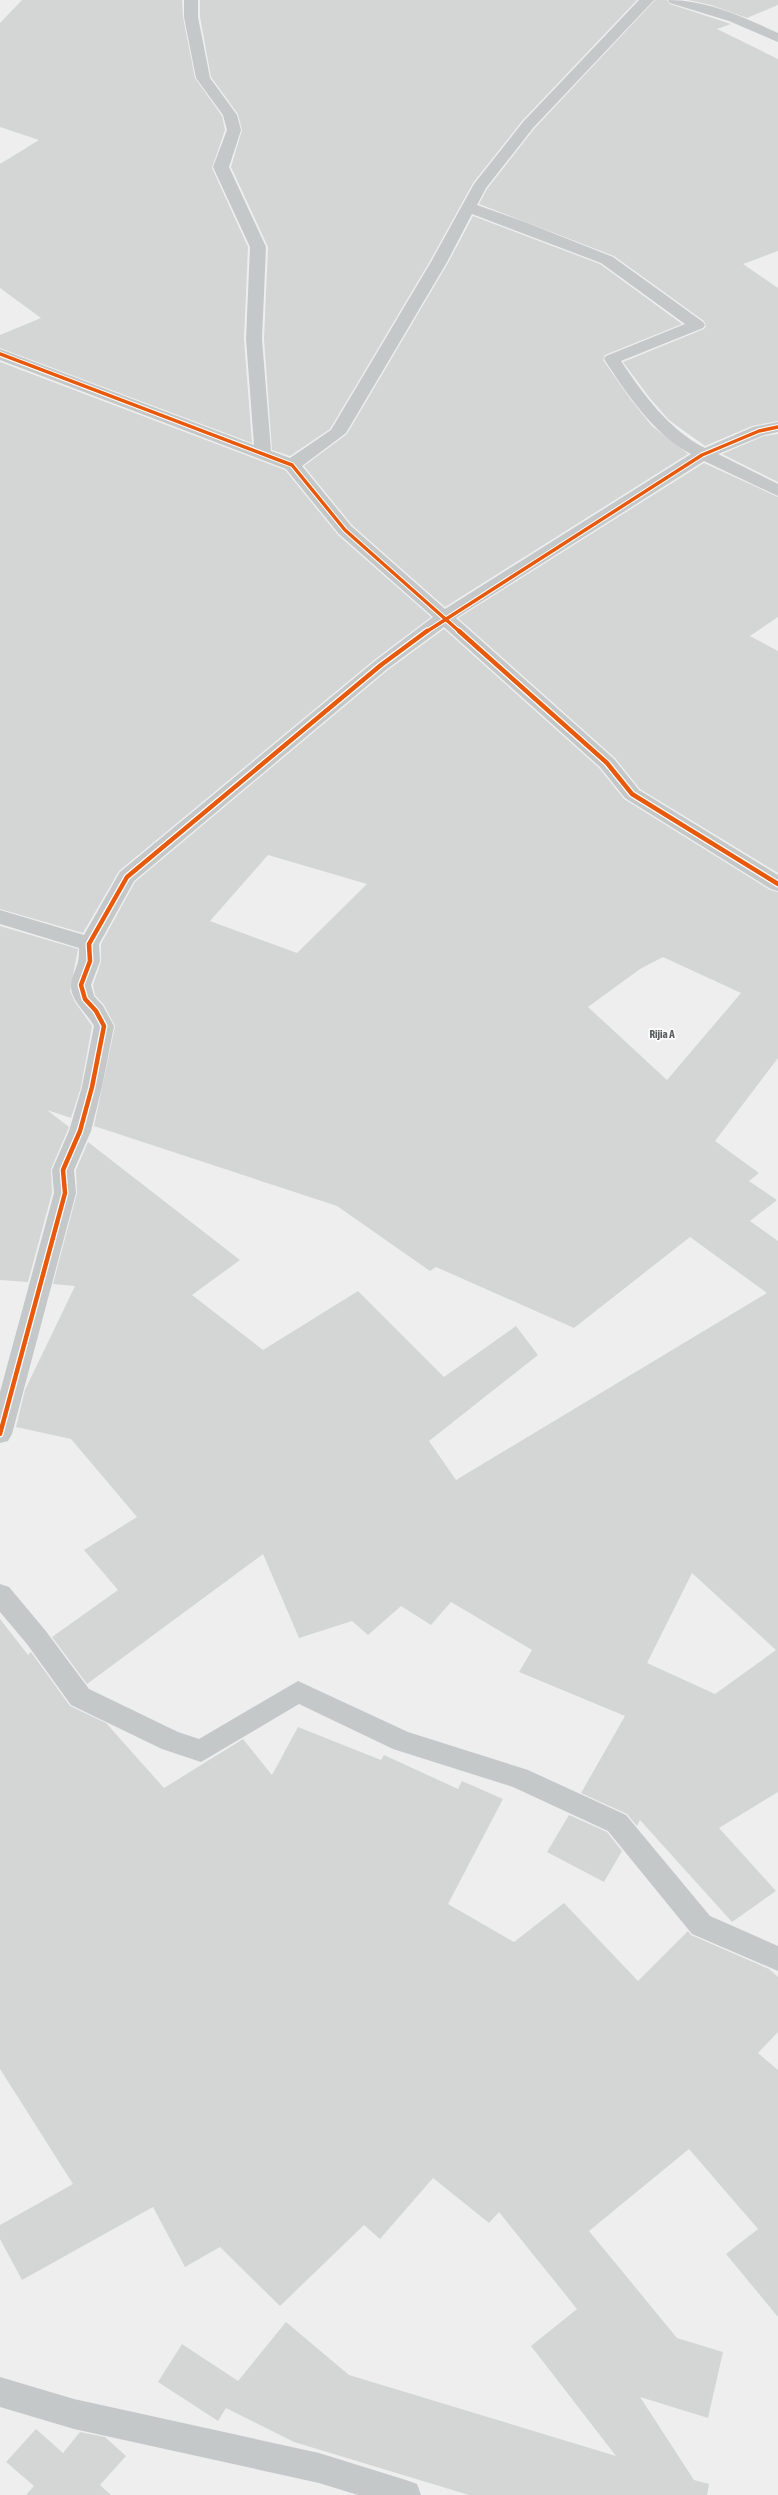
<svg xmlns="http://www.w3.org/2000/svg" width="778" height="2495" viewBox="0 0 778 2495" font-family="'Asap Condensed',sans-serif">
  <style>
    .building { fill: #d4d6d6; fill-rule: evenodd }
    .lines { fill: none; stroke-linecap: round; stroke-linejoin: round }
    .street { fill: #c5c8c9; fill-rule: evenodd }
    .cycleway-far1-casing { stroke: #fff; stroke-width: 5.5 }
    .cycleway-casing { stroke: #fff; stroke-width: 7 }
    .cycleway-far1 { stroke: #e8590c; stroke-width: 3.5 }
    .cycleway { stroke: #e8590c; stroke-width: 4.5 }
    .labels { text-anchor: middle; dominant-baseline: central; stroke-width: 3.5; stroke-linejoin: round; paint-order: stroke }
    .neighbourhood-label { font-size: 11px; font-weight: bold; fill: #5a5e61; stroke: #fff }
  </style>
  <rect width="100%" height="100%" fill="#eee"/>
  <path class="building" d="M 22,0 L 182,0 L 183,17 L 195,78 L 222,116 L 225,130 L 212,168 L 248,247 L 244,339 L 252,443 L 0,348 L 0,335 L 41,318 L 0,288 L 0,164 L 39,140 L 0,127 L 0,23 Z
    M 200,0 L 637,0 L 522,121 L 473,183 L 430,261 L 330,429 L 290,456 L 272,450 L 264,339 L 268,247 L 231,167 L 242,130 L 238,114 L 211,77 L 200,17 Z
    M 655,0 L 667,0 L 670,4 L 731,24 L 717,29 L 778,59 L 778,251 L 743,264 L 778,288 L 778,421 L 752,426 L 705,446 L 669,420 L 649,397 L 623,362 L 704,329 L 706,326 L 704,321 L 614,256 L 479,204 L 487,189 L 534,129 Z
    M 688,0 L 778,0 L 778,5 L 747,18 L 711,5 Z
    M 473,216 L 600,264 L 682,324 L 605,355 L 603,360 L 631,400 L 652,426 L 688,454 L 445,607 L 352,525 L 304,466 L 347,434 L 448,263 Z
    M 0,362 L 285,470 L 338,535 L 431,617 L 374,660 L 119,871 L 83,933 L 0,909 Z
    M 778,434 L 778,482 L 722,454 L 764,436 Z
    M 704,463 L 778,497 L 778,617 L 750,636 L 778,651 L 778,873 L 640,789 L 615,758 L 458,618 Z
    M 444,629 L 599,768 L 624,799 L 770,890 L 778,892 L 778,1058 L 715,1141 L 759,1173 L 749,1181 L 777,1200 L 750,1221 L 778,1241 L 778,1792 L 719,1828 L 776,1891 L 732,1922 L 640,1820 L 637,1826 L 627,1814 L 581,1793 L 625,1716 L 519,1672 L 532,1650 L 451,1602 L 431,1625 L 401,1606 L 368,1635 L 352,1621 L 299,1638 L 263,1554 L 87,1684 L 52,1637 L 118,1590 L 84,1550 L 137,1517 L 71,1439 L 16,1427 L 25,1390 L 75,1286 L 53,1284 L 77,1193 L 76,1170 L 88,1142 L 240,1260 L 192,1295 L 263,1350 L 358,1291 L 444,1377 L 516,1326 L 538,1355 L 429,1441 L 456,1480 L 767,1293 L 690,1237 L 574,1328 L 436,1267 L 430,1271 L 337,1206 L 94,1126 L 115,1026 L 104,1005 L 95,995 L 93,985 L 101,962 L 101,944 L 135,882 L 388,670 ZM 268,855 L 367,884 L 297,953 L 210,921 ZM 663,957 L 741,993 L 667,1080 L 588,1007 L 640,969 ZM 692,1573 L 776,1650 L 715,1694 L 647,1663 Z
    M 0,926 L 78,949 L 70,991 L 75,1002 L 92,1026 L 81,1087 L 71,1118 L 47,1110 L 69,1127 L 51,1169 L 52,1193 L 28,1282 L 0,1280 Z
    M 0,1619 L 28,1655 L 31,1652 L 70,1706 L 106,1723 L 164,1788 L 243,1739 L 272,1775 L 298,1727 L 381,1760 L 384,1755 L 458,1789 L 462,1781 L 503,1799 L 448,1904 L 514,1942 L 564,1903 L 638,1981 L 688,1931 L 691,1935 L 769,1969 L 778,1977 L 778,2032 L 758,2053 L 778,2070 L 778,2317 L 726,2254 L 758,2229 L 689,2149 L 589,2231 L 677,2338 L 723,2352 L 708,2418 L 640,2397 L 694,2480 L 709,2484 L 707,2495 L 469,2495 L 294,2442 L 226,2408 L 218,2421 L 158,2382 L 182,2344 L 238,2381 L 286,2322 L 349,2375 L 616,2456 L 531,2346 L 577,2309 L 499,2212 L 489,2223 L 433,2178 L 380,2239 L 364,2225 L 280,2306 L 220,2247 L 185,2267 L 153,2207 L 22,2280 L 0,2239 L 0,2225 L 73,2184 L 0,2069 Z
    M 569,1815 L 607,1832 L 622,1851 L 604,1882 L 547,1852 Z
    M 36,2429 L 63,2453 L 80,2432 L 105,2437 L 126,2456 L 100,2485 L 111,2495 L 26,2495 L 34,2486 L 6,2462 Z"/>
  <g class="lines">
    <path class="street" d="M 184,0 L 198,0 L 198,17 L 210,78 L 237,115 L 241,130 L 229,167 L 266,247 L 262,339 L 271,451 L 290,458 L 331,430 L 431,262 L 474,184 L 523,122 L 639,0 L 654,0 L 533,128 L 486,188 L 477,205 L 525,222 L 613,257 L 703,322 L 705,325 L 703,328 L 621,361 C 643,394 669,430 705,448 L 753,427 L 778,422 L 778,432 L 764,435 L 718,454 L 778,484 L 778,496 L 704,461 L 456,618 L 614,759 L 639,790 L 778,875 L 778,891 L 771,889 L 625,798 L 600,767 L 444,627 L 387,669 L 134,881 L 99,944 L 100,961 L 91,985 L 94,996 L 103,1006 L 114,1026 L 102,1087 L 91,1131 L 74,1170 L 76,1193 L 12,1434 L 8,1441 L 0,1443 L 0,1392 L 54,1193 L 52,1170 L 69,1131 L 82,1087 L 94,1026 C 87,1013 70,1000 71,985 C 72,972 80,967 79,948 L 0,924 L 0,910 L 84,935 L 120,872 L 375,661 L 433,617 L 339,534 L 286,469 L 0,360 L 0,349 L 254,445 L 246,339 L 250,247 L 213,167 L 227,130 L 223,115 L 196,78 L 184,17 ZM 472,214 L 601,263 L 685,324 L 606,356 L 604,359 C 627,394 654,435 691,454 L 445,609 L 351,526 L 302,466 L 346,433 L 447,262 Z
      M 668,0 C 707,0 743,17 778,33 L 778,42 L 729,21 L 670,3 Z
      M 0,1584 L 9,1587 L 45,1630 L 89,1689 L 178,1732 L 199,1739 L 298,1681 L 408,1732 L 528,1770 L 626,1815 L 710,1916 L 778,1946 L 778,1971 L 692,1934 L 608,1831 L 513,1787 L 393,1749 L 299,1704 L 201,1762 L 162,1749 L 71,1705 L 27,1644 L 0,1612 Z
      M 0,2377 L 74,2399 L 319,2453 L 406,2480 L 417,2484 L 421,2495 L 358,2495 L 319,2483 L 74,2429 L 0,2407 Z"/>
    <defs>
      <path id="cycleway-far1" d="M 0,354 L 292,465 L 345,530 L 460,632
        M 426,632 L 702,455 L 759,431 L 778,427"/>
      <path id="cycleway" d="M 459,631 L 607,763 L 632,794 L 778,884
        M 0,1434 L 65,1193 L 63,1170 L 80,1131 L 92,1087 L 104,1026 L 96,1011 L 85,999 L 81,985 L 90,961 L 89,944 L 127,877 L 381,665 L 427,631"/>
    </defs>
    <use href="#cycleway-far1" class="cycleway-far1-casing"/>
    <use href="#cycleway" class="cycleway-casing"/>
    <use href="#cycleway-far1" class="cycleway-far1"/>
    <use href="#cycleway" class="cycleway"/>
  </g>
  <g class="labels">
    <g class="neighbourhood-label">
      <text x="662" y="1034">Rijia A</text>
    </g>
  </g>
</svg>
